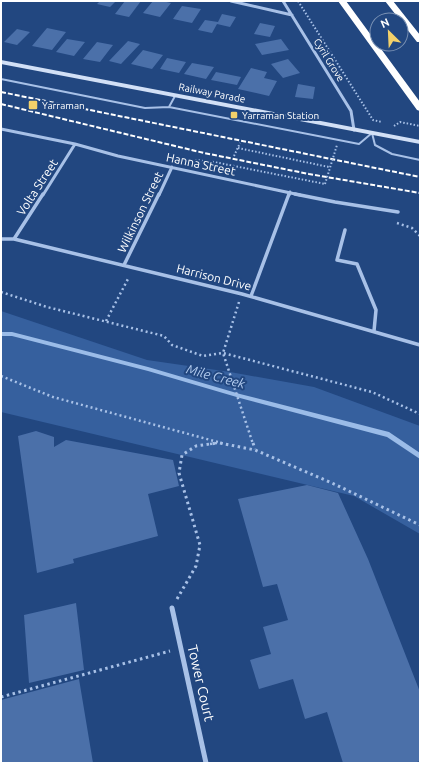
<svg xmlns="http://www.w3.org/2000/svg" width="421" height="764" viewBox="0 0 421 764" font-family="Ubuntu,sans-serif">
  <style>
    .green { fill: #36609e }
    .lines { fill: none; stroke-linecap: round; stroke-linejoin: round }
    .stream { fill: #9bbce8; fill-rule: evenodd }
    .building { fill: #4b70a9 }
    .path-far2 { stroke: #a8c1e7; stroke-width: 2; stroke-dasharray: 1.5 2; stroke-linecap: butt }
    .path-far1 { stroke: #a8c1e7; stroke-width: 2.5; stroke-dasharray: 2 3; stroke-linecap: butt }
    .path { stroke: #a8c1e7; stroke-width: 3; stroke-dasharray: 2.5 3.5; stroke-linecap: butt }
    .lane { stroke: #a8c1e7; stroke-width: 2 }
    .street-far2 { stroke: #a8c1e7; stroke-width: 3 }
    .street-far1 { stroke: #a8c1e7; stroke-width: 3.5 }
    .street { stroke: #a8c1e7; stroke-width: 5 }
    .secondary { fill: #d2e0f6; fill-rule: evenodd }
    .highway { fill: #fff; fill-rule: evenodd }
    .rail { stroke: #fff; stroke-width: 2; stroke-dasharray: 5 2; stroke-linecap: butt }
    .path-bridge { stroke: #a8c1e7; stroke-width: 2; stroke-dasharray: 1.5 2; stroke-linecap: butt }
    .poi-dot { fill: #f3d16a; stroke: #224780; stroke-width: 1.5 }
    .labels { text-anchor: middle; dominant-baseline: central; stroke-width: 4; stroke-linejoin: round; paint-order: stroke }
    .far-street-label { font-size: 10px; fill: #fff; stroke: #224780 }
    .far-poi-label { font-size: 10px; fill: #fff; stroke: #224780; text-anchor: start }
    .street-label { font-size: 12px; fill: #fff; stroke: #224780 }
    .water-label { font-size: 13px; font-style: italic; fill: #b3ccef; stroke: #224780 }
    .near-street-label { font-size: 14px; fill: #fff; stroke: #224780 }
  </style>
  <rect width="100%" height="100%" fill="#224780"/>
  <path class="green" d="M 1,311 L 147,360 L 230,372 L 314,387 L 420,426 L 420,534 L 354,496 L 1,412 Z"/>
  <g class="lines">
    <path class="stream" d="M 1,332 L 12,332 L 148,367 L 240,394 L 389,432 L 420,453 L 420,459 L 387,437 L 240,398 L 148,371 L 12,336 L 1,336 Z"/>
  </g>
  <path class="building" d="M 100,1 L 116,1 L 110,7 L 97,4 Z
    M 125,1 L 141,1 L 129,17 L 115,14 Z
    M 153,1 L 162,1 L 171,3 L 160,17 L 143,13 Z
    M 182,6 L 201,9 L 192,23 L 173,19 Z
    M 222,14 L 236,17 L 230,27 L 217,24 L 212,33 L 198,30 L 205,20 L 218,22 Z
    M 260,23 L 275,26 L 270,37 L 254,34 Z
    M 47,28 L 66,32 L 52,50 L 32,46 Z
    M 17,29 L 30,32 L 17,45 L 4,42 Z
    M 67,39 L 85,42 L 74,56 L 56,52 Z
    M 281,39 L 289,50 L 262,55 L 255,44 Z
    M 128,41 L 140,44 L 121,64 L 109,61 Z
    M 97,42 L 113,45 L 100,62 L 83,59 Z
    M 143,50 L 163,55 L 152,69 L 131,64 Z
    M 167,58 L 186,62 L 179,73 L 160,69 Z
    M 288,59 L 300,73 L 283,78 L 271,64 Z
    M 192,63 L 214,67 L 206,79 L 184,74 Z
    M 251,68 L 267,72 L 264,78 L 277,81 L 269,96 L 238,89 Z
    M 216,72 L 241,77 L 237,85 L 211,80 Z
    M 298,84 L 315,87 L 313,99 L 295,97 Z
    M 36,431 L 54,437 L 54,447 L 66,440 L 173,460 L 179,486 L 148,494 L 158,536 L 73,559 L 74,563 L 37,573 L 18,436 Z
    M 307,485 L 338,493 L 368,559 L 420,692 L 420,761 L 414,763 L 343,763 L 327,712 L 305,719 L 293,679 L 259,689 L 250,660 L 271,654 L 263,627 L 288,620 L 277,584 L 263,587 L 238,499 Z
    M 76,603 L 84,670 L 29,683 L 24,615 Z
    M 79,679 L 93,763 L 1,763 L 1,700 Z"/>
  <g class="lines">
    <path class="path-far2" d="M 298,1 L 373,120 L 382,122
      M 394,126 L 400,122 L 420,126
      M 238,148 L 329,167
      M 234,156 L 240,143
      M 195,160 L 214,162 L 325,184"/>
    <path class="path-far1" d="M 397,223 L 412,228 L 420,236
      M 1,292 L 47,307 L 164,336 L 172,345 L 203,356 L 223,353 L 372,392 L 420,414
      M 239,302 L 223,353 L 253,444
      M 106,321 L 129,277
      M 1,376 L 53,397 L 225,444
      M 210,444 L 217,443"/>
    <path class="path" d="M 220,443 L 255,450 L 332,483 L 420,525
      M 253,443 L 255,449
      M 177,599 L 196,566 L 200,545 L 179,473 L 182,455 L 196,446 L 217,443
      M 1,697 L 170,651"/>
    <path class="lane" d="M 1,79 L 145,108 L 169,107
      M 175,96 L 169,107 L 359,144 L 372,133 L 375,145 L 392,154 L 420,160"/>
    <path class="street-far2" d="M 231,1 L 292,15
      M 283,1 L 351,111 L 354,130
      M 1,129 L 75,144 L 118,156 L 300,195
      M 43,195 L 75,144
      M 159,195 L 172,167
      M 289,195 L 290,192"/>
    <path class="street-far1" d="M 295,194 L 335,202 L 398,212
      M 345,230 L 337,260 L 357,264 L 376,310 L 374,331
      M 1,239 L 14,239 L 242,294 L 420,345
      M 14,239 L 43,194
      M 124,265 L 159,194
      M 251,296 L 289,194"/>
    <path class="street" d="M 172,608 L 206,763"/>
    <path class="secondary" d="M 1,60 L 420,140 L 420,144 L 1,64 Z"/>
    <path class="highway" d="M 338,1 L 346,1 L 420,102 L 420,111 L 417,110 Z
      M 385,1 L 393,1 L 420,35 L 420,42 L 417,42 Z"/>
    <path class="rail" d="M 1,92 L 420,177
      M 1,104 L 204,153 L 309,174 L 420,193"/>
    <path class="path-bridge" d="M 325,184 L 337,145"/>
  </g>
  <g class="poi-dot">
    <rect x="28" y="100" width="10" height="10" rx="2"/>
    <rect x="230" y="111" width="8" height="8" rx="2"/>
  </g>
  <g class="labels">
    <g class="far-street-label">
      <text transform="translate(329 60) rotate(58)">Cyril Grove</text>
      <text transform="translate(212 93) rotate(11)">Railway Parade</text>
    </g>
    <g class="far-poi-label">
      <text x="42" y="105">Yarraman</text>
      <text x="242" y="115">Yarraman Station</text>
    </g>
    <g class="street-label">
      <text transform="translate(201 164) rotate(12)">Hanna Street</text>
      <text transform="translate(37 187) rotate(-57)">Volta Street</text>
      <text transform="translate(140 212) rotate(-64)">Wilkinson Street</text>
      <text transform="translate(214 277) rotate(14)">Harrison Drive</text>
    </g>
    <g class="water-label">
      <text transform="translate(216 376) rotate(15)">Mile Creek</text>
    </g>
    <g class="near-street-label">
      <text transform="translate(201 683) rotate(77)">Tower Court</text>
    </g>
  </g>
  <rect width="421" height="764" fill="none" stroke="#ffffff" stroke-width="4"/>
  <g transform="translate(389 32) rotate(336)"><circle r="19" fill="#224780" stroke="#7a91b3"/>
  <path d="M0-3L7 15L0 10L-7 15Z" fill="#f3d16a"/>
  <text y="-6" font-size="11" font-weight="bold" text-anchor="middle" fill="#ffffff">N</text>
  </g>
</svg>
